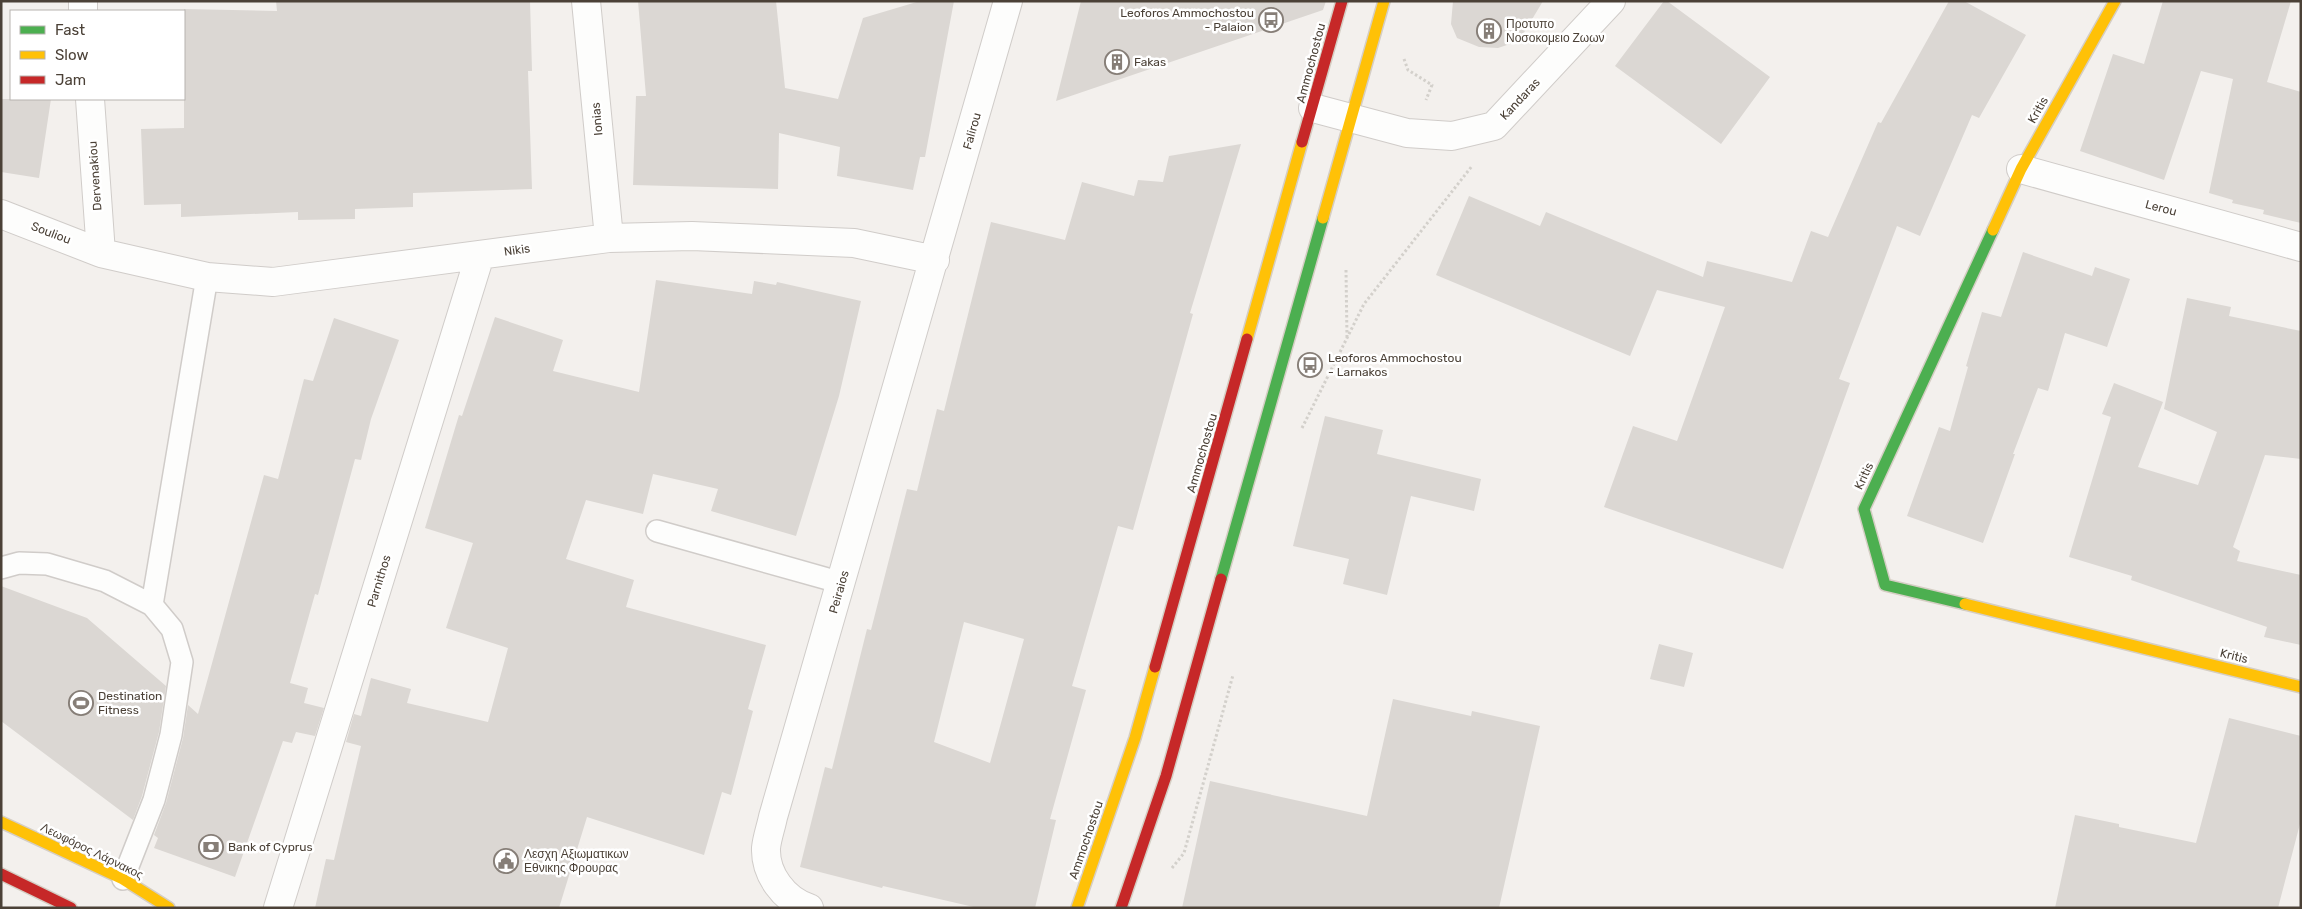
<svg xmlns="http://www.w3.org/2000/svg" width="2302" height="909" viewBox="0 0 2302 909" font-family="Rubik,sans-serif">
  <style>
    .building { fill: #dbd7d3; fill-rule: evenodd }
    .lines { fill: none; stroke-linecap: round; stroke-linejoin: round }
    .lane-casing { stroke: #d0ccc9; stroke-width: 24 }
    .street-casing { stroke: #d0ccc9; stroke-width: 30 }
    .fast-casing { stroke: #d5cec4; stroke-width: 14 }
    .slow-casing { stroke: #d5cec4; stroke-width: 14 }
    .jam-casing { stroke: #d5cec4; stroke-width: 14 }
    .path { stroke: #d3d0cb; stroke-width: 3; stroke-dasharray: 2.5 2.5; stroke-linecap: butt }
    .lane { stroke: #fdfdfc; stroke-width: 21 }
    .street { stroke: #fdfdfc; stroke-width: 28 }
    .fast { stroke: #4caf50; stroke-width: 11 }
    .slow { stroke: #ffc107; stroke-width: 11 }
    .jam { stroke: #c62828; stroke-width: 11 }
    .labels { text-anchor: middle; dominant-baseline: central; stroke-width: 5; stroke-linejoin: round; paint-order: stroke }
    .poi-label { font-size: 12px; fill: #4b4137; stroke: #fff; text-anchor: start }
    .street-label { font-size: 12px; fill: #4b4137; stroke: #fff }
  </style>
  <rect width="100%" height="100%" fill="#f3f0ed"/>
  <path class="building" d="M 276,1 L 530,1 L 532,71 L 528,71 L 532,189 L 413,193 L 413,207 L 355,209 L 355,219 L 298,220 L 298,212 L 181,217 L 181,204 L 144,205 L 141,129 L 184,128 L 184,9 L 277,11 Z
    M 638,1 L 776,1 L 785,88 L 838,99 L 863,18 L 920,1 L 954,1 L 925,157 L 920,157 L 913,190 L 837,176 L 840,147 L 779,133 L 778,189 L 633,185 L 636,96 L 646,96 Z
    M 1081,1 L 1326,1 L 1323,10 L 1056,101 Z
    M 1453,1 L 1543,1 L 1519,41 L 1498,48 L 1479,47 L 1457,38 L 1451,24 Z
    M 1664,1 L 1667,1 L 1770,77 L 1721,144 L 1615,66 Z
    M 1949,1 L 1964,1 L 2026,35 L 1979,118 L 1972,115 L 1920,236 L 1897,226 L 1839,379 L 1850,383 L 1783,569 L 1604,507 L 1633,426 L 1677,441 L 1725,307 L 1657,290 L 1630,356 L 1436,275 L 1469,196 L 1540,226 L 1546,212 L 1703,277 L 1707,261 L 1792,282 L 1811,231 L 1828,237 L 1878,122 L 1881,123 Z
    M 2163,1 L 2291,1 L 2267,82 L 2301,92 L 2301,223 L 2263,214 L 2264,210 L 2232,203 L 2233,200 L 2209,193 L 2233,79 L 2201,71 L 2164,180 L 2080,151 L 2113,54 L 2144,64 Z
    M 1,99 L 51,99 L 39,178 L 1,172 Z
    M 1241,144 L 1190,313 L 1193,314 L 1133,530 L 1118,526 L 1072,686 L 1086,690 L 1050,819 L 1056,820 L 1035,908 L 978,908 L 883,886 L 882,888 L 800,867 L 825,767 L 832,769 L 867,629 L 871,630 L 907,489 L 917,491 L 937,409 L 944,411 L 991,222 L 1065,240 L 1082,182 L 1134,196 L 1138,180 L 1163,182 L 1169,156 ZM 964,622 L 1024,639 L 990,763 L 934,742 Z
    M 2023,252 L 2092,276 L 2095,267 L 2130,279 L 2107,347 L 2065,333 L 2048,391 L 2038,388 L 2013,454 L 2015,454 L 1983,543 L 1907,516 L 1939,427 L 1950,431 L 1968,367 L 1966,366 L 1982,312 L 2001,317 Z
    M 656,280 L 752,294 L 754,281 L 776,285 L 777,282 L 861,301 L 839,396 L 796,536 L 711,511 L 718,489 L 653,474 L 643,514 L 586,500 L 566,559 L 634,580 L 626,607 L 766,645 L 748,709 L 753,711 L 731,795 L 722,792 L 704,855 L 587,817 L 559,908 L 315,908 L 326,859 L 334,860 L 361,746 L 346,742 L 354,714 L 361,716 L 371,678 L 411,689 L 407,703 L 488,722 L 508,648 L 446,628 L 473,543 L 425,528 L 459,415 L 462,416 L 495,317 L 563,340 L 553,371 L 639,392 Z
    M 2187,298 L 2231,307 L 2229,316 L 2301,331 L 2301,459 L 2265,455 L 2233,547 L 2240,551 L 2237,561 L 2301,575 L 2301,645 L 2264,637 L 2267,627 L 2131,580 L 2132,576 L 2069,557 L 2111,417 L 2102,414 L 2114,383 L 2163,402 L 2138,467 L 2198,485 L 2217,432 L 2164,409 Z
    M 334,318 L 399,340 L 371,419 L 361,460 L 355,459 L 318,595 L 315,594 L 290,683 L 308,688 L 304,703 L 324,708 L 315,736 L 296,732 L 292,743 L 283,741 L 235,877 L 154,848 L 158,838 L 154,835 L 166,803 L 183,738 L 188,705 L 198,714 L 264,475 L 278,479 L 304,379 L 313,381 Z
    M 1325,416 L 1383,430 L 1377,454 L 1481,479 L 1474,511 L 1411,496 L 1387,595 L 1343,584 L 1349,559 L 1293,546 Z
    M 1,586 L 87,618 L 166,686 L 159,732 L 142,796 L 133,820 L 1,721 Z
    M 1659,644 L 1693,653 L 1684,687 L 1650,679 Z
    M 1393,699 L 1471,716 L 1472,711 L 1540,726 L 1499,908 L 1182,908 L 1210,781 L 1367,816 Z
    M 2229,718 L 2301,736 L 2301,820 L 2278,908 L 2055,908 L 2075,815 L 2119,824 L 2119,827 L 2196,843 Z"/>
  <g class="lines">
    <defs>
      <path id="lane" d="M 657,531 L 842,583
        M 1,568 L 19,563 L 47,564 L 105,581 L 152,605 L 172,629 L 182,662 L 171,735 L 154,800 L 123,879
        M 152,605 L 207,277"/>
      <path id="street" d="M 83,1 L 83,11
        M 586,1 L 609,238
        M 90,99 L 101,253
        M 1313,108 L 1407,133 L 1452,136 L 1494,126 L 1611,1
        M 2021,169 L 2301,247
        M 1,214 L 101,253 L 207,277 L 273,282 L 609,238 L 692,236 L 854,243 L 935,260
        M 278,908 L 480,255
        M 809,908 C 784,900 765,874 766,848 C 767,838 771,827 773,817 L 1008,1"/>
      <path id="fast" d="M 1221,579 L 1323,218
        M 1965,604 L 1885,585 L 1864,509 L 1993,230"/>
      <path id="slow" d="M 1323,218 L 1384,1
        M 1993,230 L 2021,169 L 2115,1
        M 1247,339 L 1302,142
        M 1965,604 L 2301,687
        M 1,822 L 123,879 L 169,908
        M 1077,908 L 1135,738 L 1155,667"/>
      <path id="jam" d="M 1302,142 L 1342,1
        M 1155,667 L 1247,339
        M 1,874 L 71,908
        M 1121,908 L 1166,776 L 1221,579"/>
    </defs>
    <use href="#lane" class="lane-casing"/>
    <use href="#street" class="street-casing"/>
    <use href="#fast" class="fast-casing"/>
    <use href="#slow" class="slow-casing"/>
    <use href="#jam" class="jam-casing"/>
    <path class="path" d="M 1404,59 L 1408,70 L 1432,85 L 1426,100
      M 1346,270 L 1347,338
      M 1302,428 L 1364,304 L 1472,166
      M 1172,868 L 1184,853 L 1233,675"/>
    <use href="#lane" class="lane"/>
    <use href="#street" class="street"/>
    <use href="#fast" class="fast"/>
    <use href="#slow" class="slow"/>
    <use href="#jam" class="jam"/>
  </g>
  <defs>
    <symbol id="bus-ring" viewBox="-11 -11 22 22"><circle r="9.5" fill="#fff" stroke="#867e77" stroke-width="1.5"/><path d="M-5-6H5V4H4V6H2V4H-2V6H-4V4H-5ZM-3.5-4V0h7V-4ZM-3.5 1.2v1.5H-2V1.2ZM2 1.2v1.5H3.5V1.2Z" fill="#867e77"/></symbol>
    <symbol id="building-ring" viewBox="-11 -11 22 22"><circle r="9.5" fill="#fff" stroke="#867e77" stroke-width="1.5"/><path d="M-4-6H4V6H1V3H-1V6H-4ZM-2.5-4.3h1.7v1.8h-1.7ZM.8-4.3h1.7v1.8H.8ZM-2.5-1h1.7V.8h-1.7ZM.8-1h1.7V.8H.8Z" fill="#867e77"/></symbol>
    <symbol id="stadium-ring" viewBox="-11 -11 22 22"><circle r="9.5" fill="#fff" stroke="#867e77" stroke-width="1.5"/><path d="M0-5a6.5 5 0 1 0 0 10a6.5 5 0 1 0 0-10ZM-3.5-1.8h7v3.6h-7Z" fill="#867e77"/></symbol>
    <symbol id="bank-ring" viewBox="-11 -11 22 22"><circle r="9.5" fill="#fff" stroke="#867e77" stroke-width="1.5"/><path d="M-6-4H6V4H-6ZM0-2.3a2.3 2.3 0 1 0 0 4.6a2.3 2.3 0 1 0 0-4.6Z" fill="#867e77"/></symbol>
    <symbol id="civic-ring" viewBox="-11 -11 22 22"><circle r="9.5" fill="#fff" stroke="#867e77" stroke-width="1.5"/><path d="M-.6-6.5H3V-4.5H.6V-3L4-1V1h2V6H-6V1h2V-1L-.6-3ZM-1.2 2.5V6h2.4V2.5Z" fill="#867e77"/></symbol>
  </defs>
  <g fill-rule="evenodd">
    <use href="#bus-ring" x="1257" y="6" width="28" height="28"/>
    <use href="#building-ring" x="1475" y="17" width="28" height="28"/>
    <use href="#building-ring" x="1103" y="48" width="28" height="28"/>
    <use href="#bus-ring" x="1296" y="351" width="28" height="28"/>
    <use href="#stadium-ring" x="67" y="689" width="28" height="28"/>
    <use href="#bank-ring" x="197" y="833" width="28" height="28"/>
    <use href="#civic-ring" x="492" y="847" width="28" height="28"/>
  </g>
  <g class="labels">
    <g class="poi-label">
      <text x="1254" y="13" text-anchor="end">Leoforos Ammochostou<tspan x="1254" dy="14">- Palaion</tspan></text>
      <text x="1506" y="24">Προτυπο<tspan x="1506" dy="14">Νοσοκομειο Ζωων</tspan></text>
      <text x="1134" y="62">Fakas</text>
      <text x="1328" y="358">Leoforos Ammochostou<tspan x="1328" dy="14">- Larnakos</tspan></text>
      <text x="98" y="696">Destination<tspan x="98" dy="14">Fitness</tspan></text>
      <text x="228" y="847">Bank of Cyprus</text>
      <text x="524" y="854">Λεσχη Αξιωματικων<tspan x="524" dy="14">Εθνικης Φρουρας</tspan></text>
    </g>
    <g class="street-label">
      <text transform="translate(1311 63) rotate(-75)">Ammochostou</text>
      <text transform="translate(1520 99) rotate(-47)">Kandaras</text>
      <text transform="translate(2038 110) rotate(-61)">Kritis</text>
      <text transform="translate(597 119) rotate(-95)">Ionias</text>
      <text transform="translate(972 131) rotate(-74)">Falirou</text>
      <text transform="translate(95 176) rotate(-94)">Dervenakiou</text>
      <text transform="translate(2161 208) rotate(15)">Lerou</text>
      <text transform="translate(51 233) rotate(21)">Souliou</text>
      <text transform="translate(517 250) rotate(-8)">Nikis</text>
      <text transform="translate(1202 453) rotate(-74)">Ammochostou</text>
      <text transform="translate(1864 476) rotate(-65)">Kritis</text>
      <text transform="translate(379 581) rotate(-73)">Parnithos</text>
      <text transform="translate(839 592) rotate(-74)">Peiraios</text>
      <text transform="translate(2234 656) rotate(14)">Kritis</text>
      <text transform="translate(1086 840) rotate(-71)">Ammochostou</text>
      <text transform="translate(92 851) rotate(26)">Λεωφόρος Λάρνακος</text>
    </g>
  </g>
  <rect width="2302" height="909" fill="none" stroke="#4b4137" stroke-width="5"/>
  <rect x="10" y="10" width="175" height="90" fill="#ffffff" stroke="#b7b3af"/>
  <rect x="20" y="26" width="25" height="8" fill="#4caf50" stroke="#b7b3af"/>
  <text x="55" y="35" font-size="15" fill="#4b4137">Fast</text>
  <rect x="20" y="51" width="25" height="8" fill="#ffc107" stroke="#b7b3af"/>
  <text x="55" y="60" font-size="15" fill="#4b4137">Slow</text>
  <rect x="20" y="76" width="25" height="8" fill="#c62828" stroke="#b7b3af"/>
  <text x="55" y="85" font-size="15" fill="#4b4137">Jam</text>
</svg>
